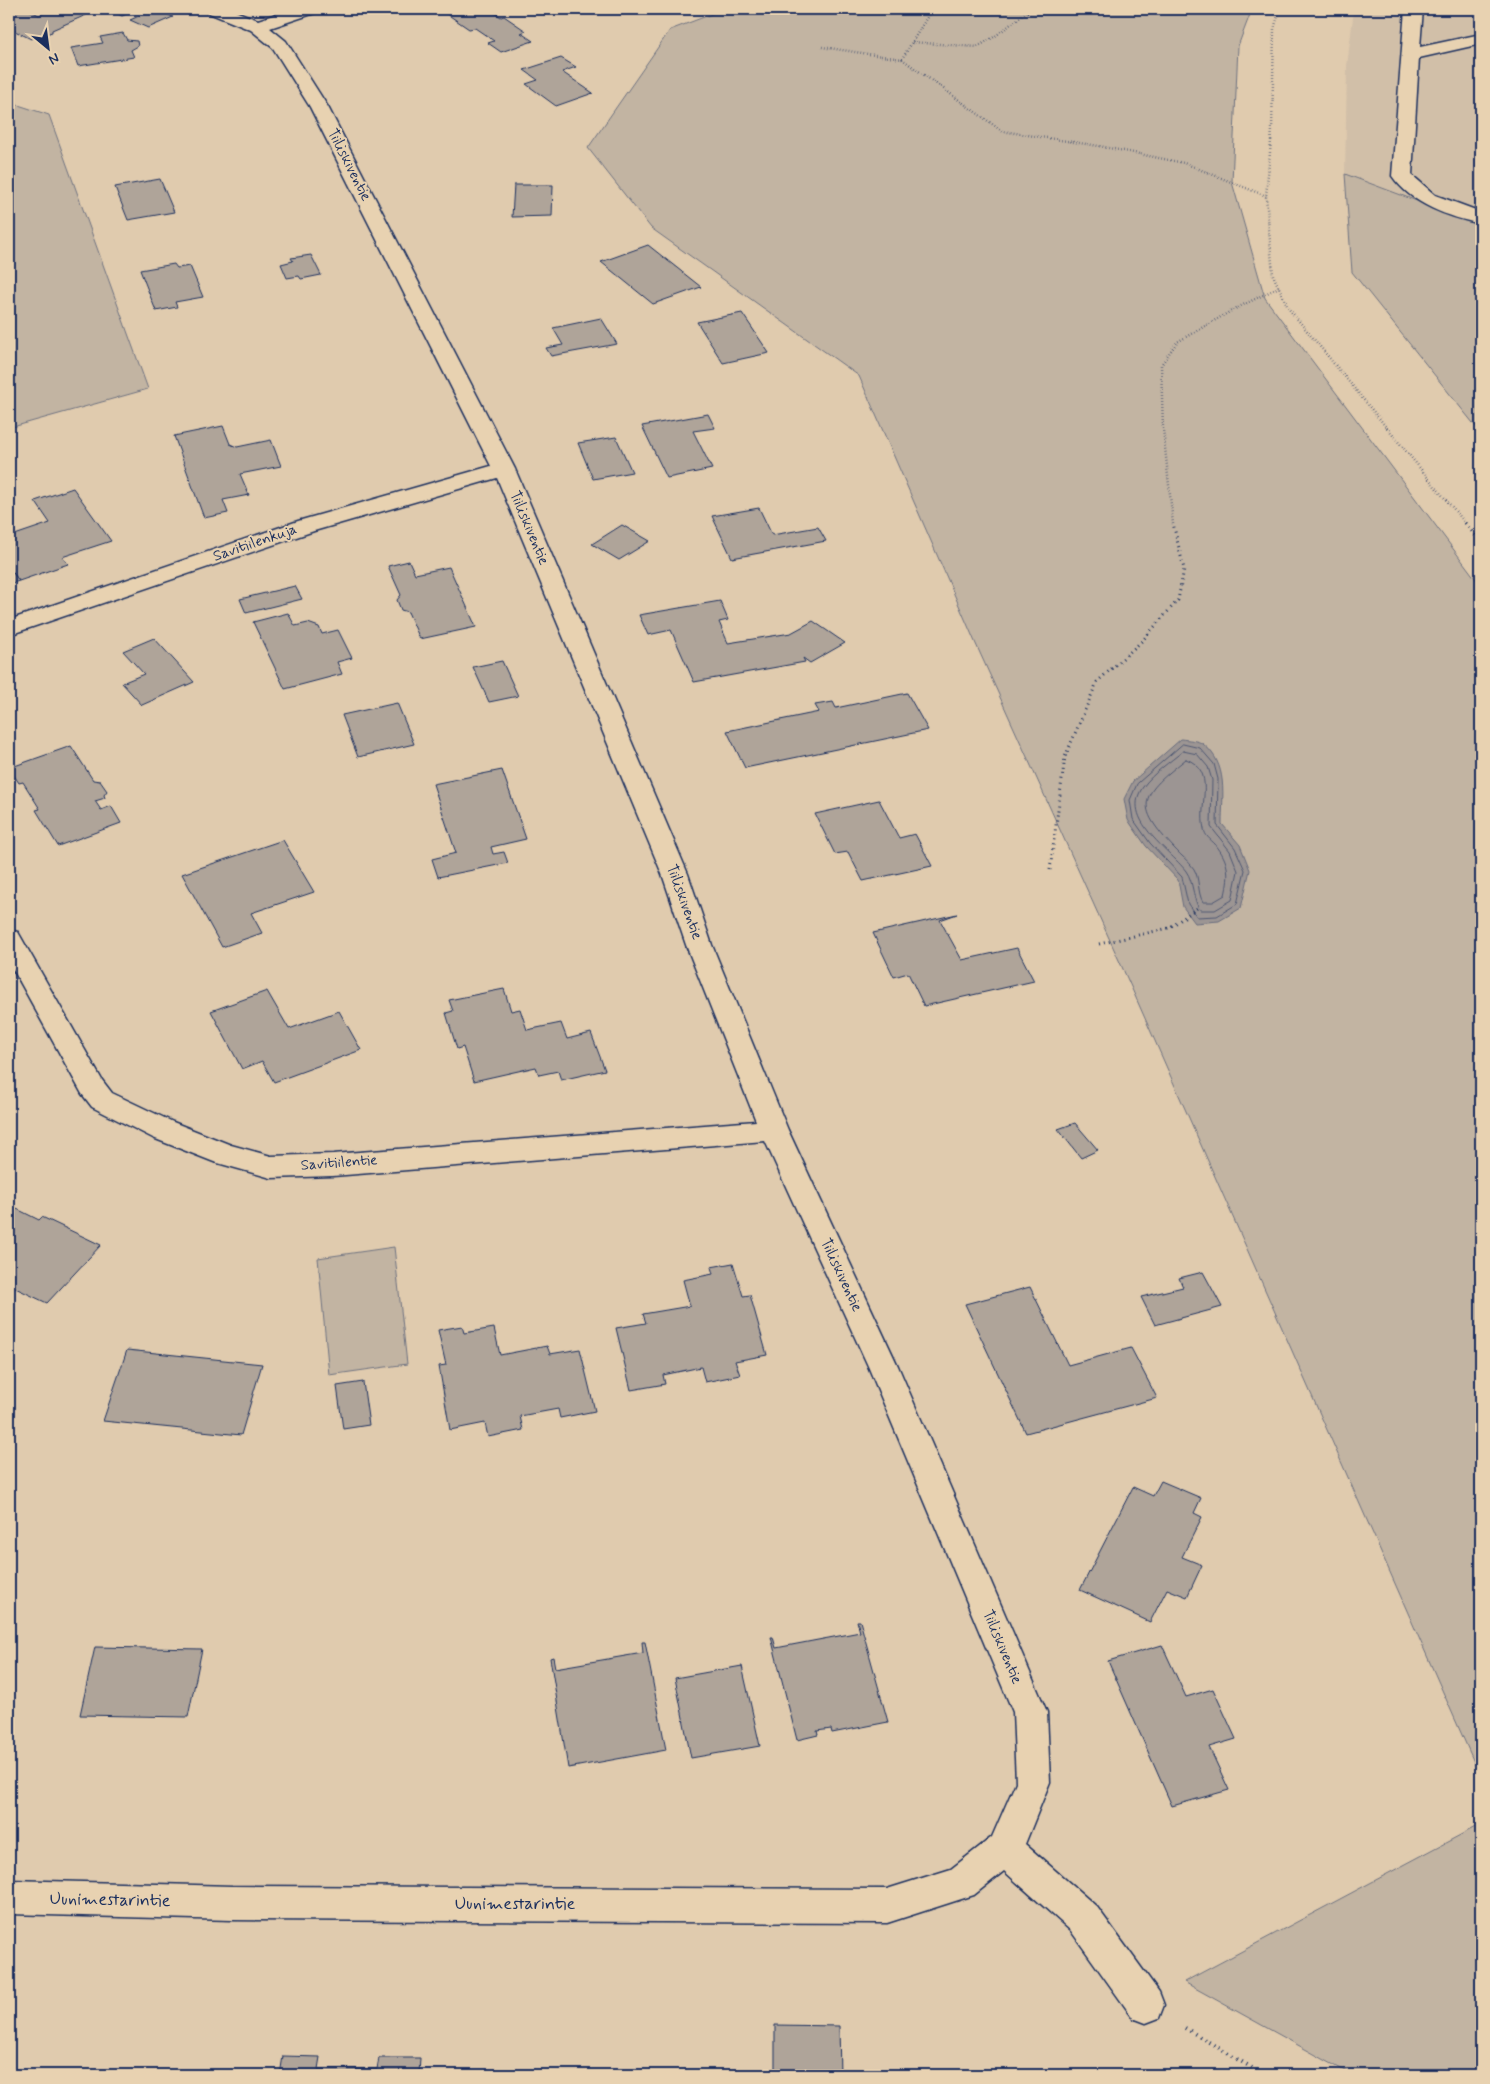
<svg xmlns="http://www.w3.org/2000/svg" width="1490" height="2084" viewBox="0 0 1490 2084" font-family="Mynerve,sans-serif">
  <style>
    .built { fill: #d1bfa8 }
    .green { fill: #c2b4a2; stroke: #6e7280 }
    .water { fill: #9c9593; stroke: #686c7e }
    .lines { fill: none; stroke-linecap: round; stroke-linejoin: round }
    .shore { stroke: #4f5873; stroke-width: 1 }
    .building { fill: #afa499; stroke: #1b2f5e }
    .minor-casing { stroke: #1b2f5e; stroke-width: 3 }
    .path-far2 { stroke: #1b2f5e; stroke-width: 2.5; stroke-dasharray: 0.5 2.5; stroke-linecap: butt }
    .path-far1 { stroke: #1b2f5e; stroke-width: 3; stroke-dasharray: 1 4; stroke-linecap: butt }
    .path { stroke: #1b2f5e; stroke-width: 4; stroke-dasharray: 1 4.5; stroke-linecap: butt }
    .minor { fill: #e8d2b1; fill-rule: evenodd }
    .labels { text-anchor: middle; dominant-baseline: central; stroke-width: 4; stroke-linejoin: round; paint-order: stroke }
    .street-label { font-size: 15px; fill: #1b2f5e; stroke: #e8d2b1 }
    .near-street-label { font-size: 18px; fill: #1b2f5e; stroke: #e8d2b1 }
  </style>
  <rect width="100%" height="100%" fill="#e0cbae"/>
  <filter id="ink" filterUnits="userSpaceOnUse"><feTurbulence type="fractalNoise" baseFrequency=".02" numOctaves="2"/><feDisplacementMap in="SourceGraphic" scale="10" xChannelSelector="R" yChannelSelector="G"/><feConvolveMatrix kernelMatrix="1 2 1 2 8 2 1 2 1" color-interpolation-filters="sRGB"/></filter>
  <g filter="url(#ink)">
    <path class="built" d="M 1354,9 L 1481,9 L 1481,225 L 1345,174 L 1347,66 Z"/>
    <path class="green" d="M 725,9 L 1252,9 L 1238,46 L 1232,182 L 1265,298 L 1481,586 L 1481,1778 L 1132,989 L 975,642 L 859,376 L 651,228 L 588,148 L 670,30 Z
      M 9,102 L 49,115 L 148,389 L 9,428 Z
      M 1345,174 L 1481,225 L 1481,433 L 1352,272 Z
      M 394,1247 L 407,1364 L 329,1375 L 318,1258 Z
      M 1481,1824 L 1481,2075 L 1352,2075 L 1184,1982 Z"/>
    <path class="water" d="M 1181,739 C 1187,740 1198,740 1203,744 C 1229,764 1222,796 1222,824 L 1240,845 L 1250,870 L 1241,908 L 1219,921 L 1195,923 L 1183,907 L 1178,880 L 1146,846 L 1128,820 L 1124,799 L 1133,781 Z"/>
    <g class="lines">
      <path class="shore" d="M 1183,744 L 1200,748 L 1214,764 L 1218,779 L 1217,825 L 1235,848 L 1245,870 L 1237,904 L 1217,916 L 1197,917 L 1188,904 L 1182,877 L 1150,843 L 1133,819 L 1130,800 L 1137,784 Z
        M 1183,751 L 1197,754 L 1208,767 L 1212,780 L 1211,827 L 1230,851 L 1238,871 L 1232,900 L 1215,910 L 1200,910 C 1192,898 1194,882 1186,871 C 1169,849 1120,819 1143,787 C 1153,773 1170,762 1183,751 Z
        M 1186,759 C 1217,770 1198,804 1204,829 C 1205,836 1210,839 1215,844 C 1229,861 1230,874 1225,895 L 1213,902 L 1203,902 C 1197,892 1200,879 1194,869 C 1189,861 1181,856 1175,849 C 1132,804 1141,795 1186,759 Z"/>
    </g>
    <path class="building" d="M 9,9 L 27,9 L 39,15 L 53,9 L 76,9 L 86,15 L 52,30 L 52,32 L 31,39 L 9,28 Z
      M 117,9 L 138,9 L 122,16 L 112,11 Z
      M 155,9 L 173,17 L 148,28 L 130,20 Z
      M 462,9 L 489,9 L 501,17 L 504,16 L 526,31 L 521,33 L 533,41 L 501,52 L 488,43 L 494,41 L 475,28 L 469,29 L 447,14 Z
      M 123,33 L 127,40 L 137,41 L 138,46 L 131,50 L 134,57 L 78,66 L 71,48 L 103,43 L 100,37 Z
      M 561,58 L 576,67 L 562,72 L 593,93 L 556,106 L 526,84 L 538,80 L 524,70 Z
      M 160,179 L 174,212 L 128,220 L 115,187 Z
      M 514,185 L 553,185 L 552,216 L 512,217 Z
      M 648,245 L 701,287 L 653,304 L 601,262 Z
      M 311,255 L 321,275 L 301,279 L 299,276 L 287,278 L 281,264 L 293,261 L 291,258 Z
      M 174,264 L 177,268 L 190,266 L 203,297 L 175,302 L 177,307 L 156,311 L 140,270 Z
      M 742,313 L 769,353 L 723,363 L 697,322 Z
      M 601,318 L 617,344 L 551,356 L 546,348 L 563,345 L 553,328 Z
      M 708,414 L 715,428 L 693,431 L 712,469 L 667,478 L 642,426 Z
      M 223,426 L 230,444 L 237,447 L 271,440 L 281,466 L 240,474 L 249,495 L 223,500 L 228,513 L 204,518 L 174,436 Z
      M 616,437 L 632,472 L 593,479 L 578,443 Z
      M 73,488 L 111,541 L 62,557 L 68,564 L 19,581 L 9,567 L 9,537 L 50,523 L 35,501 Z
      M 759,508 L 772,535 L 818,527 L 826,541 L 732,558 L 712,516 Z
      M 622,525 L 650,541 L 619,560 L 592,544 Z
      M 409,561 L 415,574 L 449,567 L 476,627 L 420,639 L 408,612 L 401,610 L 397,600 L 401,595 L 388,566 Z
      M 9,567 L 19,581 L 9,584 Z
      M 295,586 L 302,599 L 246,613 L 240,599 Z
      M 720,601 L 728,620 L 719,622 L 728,643 L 791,633 L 813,621 L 845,643 L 810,663 L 803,658 L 805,662 L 694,682 L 671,630 L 648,635 L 639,615 Z
      M 288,613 L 295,626 L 308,623 L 319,627 L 322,634 L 338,630 L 352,658 L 337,662 L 342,674 L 285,689 L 253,622 Z
      M 154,638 L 194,682 L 142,705 L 122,683 L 144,674 L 123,651 Z
      M 502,661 L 518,696 L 489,702 L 473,667 Z
      M 907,693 L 928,730 L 745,768 L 727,731 L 819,712 L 815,705 L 833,702 L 836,708 Z
      M 397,703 L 414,744 L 358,757 L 342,715 Z
      M 71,746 L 93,780 L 100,781 L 107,791 L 104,795 L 105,798 L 95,801 L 101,810 L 111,806 L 121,823 L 58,846 L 36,810 L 40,809 L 23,782 L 19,783 L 9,768 Z
      M 502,770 L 526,839 L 491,847 L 493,854 L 504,852 L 508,863 L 438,877 L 432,859 L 456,853 L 433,784 Z
      M 879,800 L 899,838 L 915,834 L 932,866 L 863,881 L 848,852 L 835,854 L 815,814 Z
      M 283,840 L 314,892 L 251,913 L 262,933 L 222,947 L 182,874 Z
      M 957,914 L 940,920 L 962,960 L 1017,948 L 1034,981 L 924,1006 L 908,973 L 894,977 L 873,933 Z
      M 504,989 L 511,1011 L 520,1009 L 527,1030 L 561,1023 L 567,1039 L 591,1033 L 605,1070 L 561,1080 L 558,1071 L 539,1075 L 536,1067 L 474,1081 L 463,1047 L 457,1049 L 446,1013 L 453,1011 L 449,1000 Z
      M 267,991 L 289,1029 L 339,1011 L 361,1050 L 274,1082 L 262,1061 L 242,1069 L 211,1011 Z
      M 1075,1123 L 1098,1150 L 1081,1158 L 1058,1129 Z
      M 9,1205 L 39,1220 L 42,1217 L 101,1245 L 47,1303 L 9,1285 Z
      M 733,1263 L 743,1296 L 750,1295 L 767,1355 L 735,1361 L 740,1375 L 705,1382 L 701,1367 L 663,1375 L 665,1384 L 631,1390 L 616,1328 L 646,1323 L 643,1314 L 690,1306 L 683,1280 L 713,1274 L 711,1267 Z
      M 1203,1272 L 1222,1307 L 1155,1325 L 1141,1297 L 1183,1287 L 1179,1278 Z
      M 1030,1287 L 1068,1365 L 1131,1348 L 1157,1398 L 1026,1433 L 965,1304 Z
      M 462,1326 L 464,1333 L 494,1328 L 500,1355 L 547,1346 L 550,1354 L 580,1349 L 595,1411 L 560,1418 L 558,1409 L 520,1416 L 523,1430 L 488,1437 L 485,1423 L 450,1430 L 439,1366 L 446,1365 L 438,1330 Z
      M 127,1350 L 262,1364 L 241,1435 L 103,1421 Z
      M 363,1382 L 369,1425 L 343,1429 L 337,1386 Z
      M 1161,1481 L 1201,1498 L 1194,1513 L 1202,1517 L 1182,1557 L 1202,1565 L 1187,1597 L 1167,1589 L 1150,1622 L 1080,1590 L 1133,1487 L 1153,1496 Z
      M 857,1621 L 860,1621 L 888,1722 L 832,1733 L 831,1729 L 817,1731 L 818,1735 L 797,1740 L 771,1637 L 773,1637 L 776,1648 L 860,1632 Z
      M 642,1642 L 645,1642 L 666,1750 L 568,1768 L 550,1658 L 553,1657 L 555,1668 L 643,1653 Z
      M 1162,1645 L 1186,1697 L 1213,1689 L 1236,1739 L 1209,1747 L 1229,1790 L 1172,1806 L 1108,1661 Z
      M 95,1647 L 202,1649 L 188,1717 L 80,1715 Z
      M 742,1666 L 760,1746 L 691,1758 L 675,1678 Z
      M 775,2025 L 839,2026 L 840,2075 L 775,2075 Z
      M 9,2027 L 14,2027 L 9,2053 Z
      M 283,2056 L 320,2057 L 318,2069 L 377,2069 L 379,2058 L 420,2058 L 419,2075 L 280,2075 Z"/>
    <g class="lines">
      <defs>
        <path id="minor" d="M 206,9 L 230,9 L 258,20 L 292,9 L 318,9 L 315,13 L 270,28 L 286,41 L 328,107 L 515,469 L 688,874 L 712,945 L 788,1130 L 898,1366 L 1047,1712 L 1050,1782 L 1025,1844 L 1097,1907 L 1159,1992 L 1164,2005 L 1159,2018 L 1146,2023 L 1133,2018 L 1071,1931 L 1004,1871 L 974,1895 L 887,1923 L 232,1920 L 9,1914 L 9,1880 L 232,1886 L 887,1889 L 951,1869 L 992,1837 L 1016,1782 L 1013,1712 L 868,1366 L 765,1141 L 333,1176 L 271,1178 L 214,1162 L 153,1138 L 92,1107 L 82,1094 L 9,962 L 9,930 L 18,932 L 102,1080 L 112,1093 L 173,1122 L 231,1145 L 271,1156 L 333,1154 L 756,1121 L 686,945 L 662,874 L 497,478 L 314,531 L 9,635 L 9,620 L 298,521 L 491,466 L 310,107 L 273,48 L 251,30 L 209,13 Z
          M 1405,9 L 1423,9 L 1420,47 L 1481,34 L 1481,44 L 1419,58 L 1412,175 L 1435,195 L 1481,212 L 1481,224 C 1449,217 1412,205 1392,176 Z"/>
      </defs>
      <use href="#minor" class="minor-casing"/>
      <path class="path-far2" d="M 1280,9 L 1274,29 L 1272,130 L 1266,196 L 1273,275 L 1289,309 L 1466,524
        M 912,42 L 977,47 L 994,37 L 1027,12 L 1027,9
        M 822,47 L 902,59 L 1002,131 L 1099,146 L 1184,163 L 1266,196
        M 902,59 L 932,9
        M 1173,524 L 1163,428 L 1161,365 L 1177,342 L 1233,310 L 1279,287"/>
      <path class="path-far1" d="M 1465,523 L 1481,543
        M 1050,870 L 1065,757 L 1097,682 L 1143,640 L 1178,600 L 1184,569 L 1173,523
        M 1099,944 L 1169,928 L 1200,906"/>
      <path class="path" d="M 1185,2028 L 1264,2075"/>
      <use href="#minor" class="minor"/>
    </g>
  </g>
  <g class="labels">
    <g class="street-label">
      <text transform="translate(349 165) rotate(63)">Tiiliskiventie</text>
      <text transform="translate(529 528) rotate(67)">Tiiliskiventie</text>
      <text transform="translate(255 543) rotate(-19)">Savitiilenkuja</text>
      <text transform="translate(684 902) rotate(70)">Tiiliskiventie</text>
      <text transform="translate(339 1163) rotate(-4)">Savitiilentie</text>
      <text transform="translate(841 1275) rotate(65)">Tiiliskiventie</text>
      <text transform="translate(1002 1647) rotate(67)">Tiiliskiventie</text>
    </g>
    <g class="near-street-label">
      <text transform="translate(110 1900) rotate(1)">Uunimestarintie</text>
      <text x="515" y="1904">Uunimestarintie</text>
    </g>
  </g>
  <rect width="1490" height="2084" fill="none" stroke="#e8d2b1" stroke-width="30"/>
  <rect x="15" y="15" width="1460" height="2054" fill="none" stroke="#1b2f5e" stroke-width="2" filter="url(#ink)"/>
  <g transform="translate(48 48) rotate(151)" stroke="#e8d2b1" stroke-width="4" paint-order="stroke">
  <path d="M0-4L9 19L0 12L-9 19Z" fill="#1b2f5e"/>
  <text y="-8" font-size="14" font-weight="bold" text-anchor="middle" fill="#1b2f5e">N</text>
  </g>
</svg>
